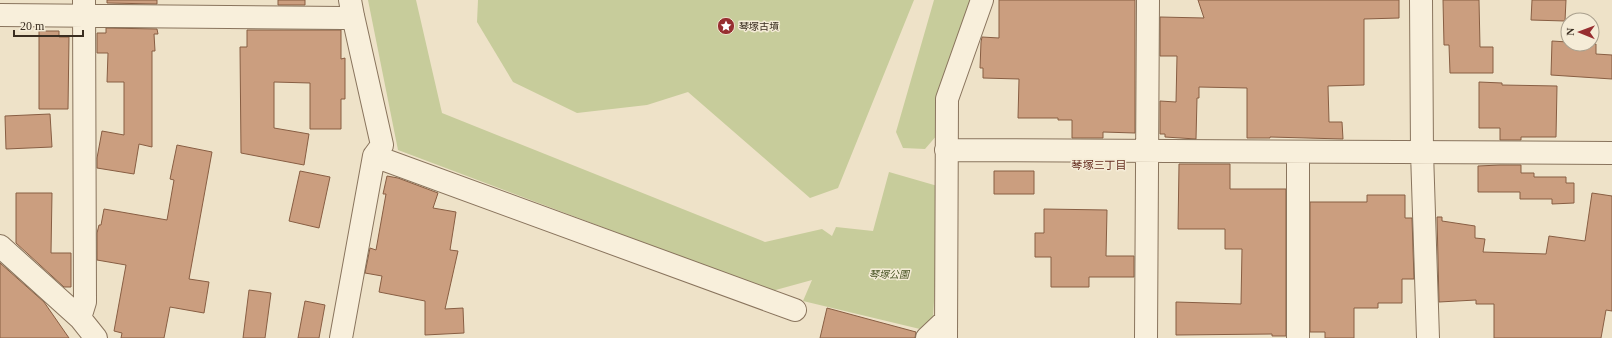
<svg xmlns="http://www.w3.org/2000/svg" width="1612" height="338" viewBox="0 0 1612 338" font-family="'Times New Roman','Noto Sans JP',serif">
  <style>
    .green { fill: #c7cc9b }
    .building { fill: #cb9e7f; stroke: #885e43 }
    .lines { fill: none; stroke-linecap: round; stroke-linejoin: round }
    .minor-casing { stroke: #89745d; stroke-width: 24 }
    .minor { stroke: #f8efdb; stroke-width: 22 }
    .labels { text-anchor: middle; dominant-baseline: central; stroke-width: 3; stroke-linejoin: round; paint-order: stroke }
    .poi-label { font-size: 10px; fill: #3a2d20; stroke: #f5ecd7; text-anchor: start }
    .park-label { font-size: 10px; font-style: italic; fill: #4b5627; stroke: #f5ecd7 }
    .neighbourhood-label { font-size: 11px; fill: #662e21; stroke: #f5ecd7 }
  </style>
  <rect width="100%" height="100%" fill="#eee2c8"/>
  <path class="green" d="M 368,0 L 416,0 L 442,113 L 765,242 L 822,229 L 832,236 L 836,227 L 873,231 L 889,172 L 941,187 L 933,318 L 920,329 L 803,301 L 812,280 L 772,291 L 398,150 Z
    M 478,0 L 914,0 L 838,188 L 810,198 L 688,92 L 647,105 L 577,113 L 513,82 L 477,22 Z
    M 934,0 L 978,0 L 938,134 L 925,149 L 903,148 L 896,132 Z"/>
  <path class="building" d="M 107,0 L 157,0 L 157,4 L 107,3 Z
    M 278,0 L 305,0 L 305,5 L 278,5 Z
    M 999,0 L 1135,0 L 1135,133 L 1103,132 L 1103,138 L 1072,138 L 1072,120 L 1058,120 L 1058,118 L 1018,118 L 1019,79 L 983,78 L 983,68 L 980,68 L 981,42 L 982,37 L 999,38 Z
    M 1198,0 L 1399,0 L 1399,18 L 1364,19 L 1364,85 L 1328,86 L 1329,122 L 1342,122 L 1343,139 L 1270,137 L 1270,138 L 1247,138 L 1247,88 L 1199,87 L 1199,98 L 1197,98 L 1196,139 L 1165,137 L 1165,134 L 1160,134 L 1160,101 L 1176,102 L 1177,56 L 1160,56 L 1160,17 L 1204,18 Z
    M 1443,0 L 1479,0 L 1480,47 L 1493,47 L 1493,73 L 1450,73 L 1449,45 L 1444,45 Z
    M 1532,0 L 1566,0 L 1565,21 L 1531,20 Z
    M 106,28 L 157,29 L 158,34 L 154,34 L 155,51 L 152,51 L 152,147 L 139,144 L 134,174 L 97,168 L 97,158 L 102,131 L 124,135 L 124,82 L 107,82 L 108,53 L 97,53 L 97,33 L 106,33 Z
    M 247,30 L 341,30 L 341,59 L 345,58 L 345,99 L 341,99 L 341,129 L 310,129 L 310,83 L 274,82 L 274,128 L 309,134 L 304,165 L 241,153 L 240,47 L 247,47 Z
    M 39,31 L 59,31 L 59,37 L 69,37 L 68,109 L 39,109 Z
    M 1552,41 L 1568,42 L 1568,44 L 1596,44 L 1596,54 L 1612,55 L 1612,79 L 1551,75 Z
    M 1479,82 L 1502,83 L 1502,85 L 1557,86 L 1556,137 L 1521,137 L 1521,140 L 1500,140 L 1500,128 L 1479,128 Z
    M 50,114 L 52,147 L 6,149 L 5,116 Z
    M 177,145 L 212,152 L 189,279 L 209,282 L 204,313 L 170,307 L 164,338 L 121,338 L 122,333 L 114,331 L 126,265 L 97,260 L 97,233 L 99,225 L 101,225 L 104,209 L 167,220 L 174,180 L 170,179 Z
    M 1179,164 L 1230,164 L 1230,189 L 1286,189 L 1286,336 L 1272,336 L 1272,334 L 1176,335 L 1176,302 L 1241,304 L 1242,249 L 1225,249 L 1225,229 L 1178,229 Z
    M 1500,165 L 1521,165 L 1521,173 L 1534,173 L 1534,177 L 1566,177 L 1566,183 L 1574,183 L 1574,203 L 1552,204 L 1552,199 L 1520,199 L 1520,192 L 1478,192 L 1478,166 Z
    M 300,171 L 330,177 L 319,228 L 289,221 Z
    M 994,171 L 1034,171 L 1034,194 L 994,194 Z
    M 387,176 L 398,178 L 438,193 L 433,208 L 456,212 L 450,250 L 458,251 L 445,309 L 463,308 L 464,333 L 425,335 L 425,301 L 379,292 L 382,276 L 365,273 L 370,248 L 376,250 L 386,194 L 383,194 Z
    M 16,193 L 52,193 L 51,253 L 71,253 L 71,287 L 64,287 L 16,243 Z
    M 1592,193 L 1612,196 L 1612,311 L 1606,310 L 1601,338 L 1494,338 L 1494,304 L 1476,304 L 1476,300 L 1439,302 L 1437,217 L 1442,217 L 1442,221 L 1475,226 L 1475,238 L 1485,239 L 1483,252 L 1546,254 L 1549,236 L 1585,241 Z
    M 1367,195 L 1405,195 L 1405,218 L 1412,218 L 1414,279 L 1402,279 L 1402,303 L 1378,303 L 1378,308 L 1354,308 L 1354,338 L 1325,338 L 1325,332 L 1310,332 L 1310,202 L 1367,202 Z
    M 1044,209 L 1107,210 L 1106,256 L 1134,256 L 1134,277 L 1089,277 L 1089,287 L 1051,287 L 1051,257 L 1035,257 L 1035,233 L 1044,233 Z
    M 0,263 L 44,302 L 69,338 L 0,338 Z
    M 249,290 L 271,293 L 265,338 L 243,338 Z
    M 305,301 L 325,305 L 319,338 L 298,338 Z
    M 827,308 L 916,332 L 915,338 L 820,338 Z"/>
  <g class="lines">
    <defs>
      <path id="minor" d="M 1421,0 L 1422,152 L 1428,338
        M 0,15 L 343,18 L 353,16
        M 946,150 L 1612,153
        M 374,156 L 795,310
        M 0,246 L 80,318 L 96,338
        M 80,318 L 85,302 L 84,0
        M 341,338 L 374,156 L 382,145 L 353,16 L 350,0
        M 927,338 L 946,320
        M 946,338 L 947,99 L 982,0
        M 1146,338 L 1148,0
        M 1298,338 L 1298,152"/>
    </defs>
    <use href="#minor" class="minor-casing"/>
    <use href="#minor" class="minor"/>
  </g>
  <defs>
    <symbol id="sight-disc" viewBox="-11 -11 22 22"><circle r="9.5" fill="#972e30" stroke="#f5ecd7"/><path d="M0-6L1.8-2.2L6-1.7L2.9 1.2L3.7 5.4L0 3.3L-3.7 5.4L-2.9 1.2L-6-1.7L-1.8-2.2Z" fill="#fff"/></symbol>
  </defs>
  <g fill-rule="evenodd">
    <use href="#sight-disc" x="716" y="16" width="20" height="20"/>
  </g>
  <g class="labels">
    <g class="poi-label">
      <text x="739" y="26">琴塚古墳</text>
    </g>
    <g class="park-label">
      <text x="889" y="274">琴塚公園</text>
    </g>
    <g class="neighbourhood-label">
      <text x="1099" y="165">琴塚三丁目</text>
    </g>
  </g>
  <g transform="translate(1580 32) rotate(271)"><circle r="19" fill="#f5ecd7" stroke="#aaa08e"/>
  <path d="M0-3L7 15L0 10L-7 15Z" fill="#972e30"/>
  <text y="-6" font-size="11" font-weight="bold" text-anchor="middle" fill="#3a2d20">N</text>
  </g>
  <path d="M14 30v6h69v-6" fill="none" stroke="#3a2d20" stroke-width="2"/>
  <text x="20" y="30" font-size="12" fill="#3a2d20" stroke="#f5ecd7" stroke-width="3" paint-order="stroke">20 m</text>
</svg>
